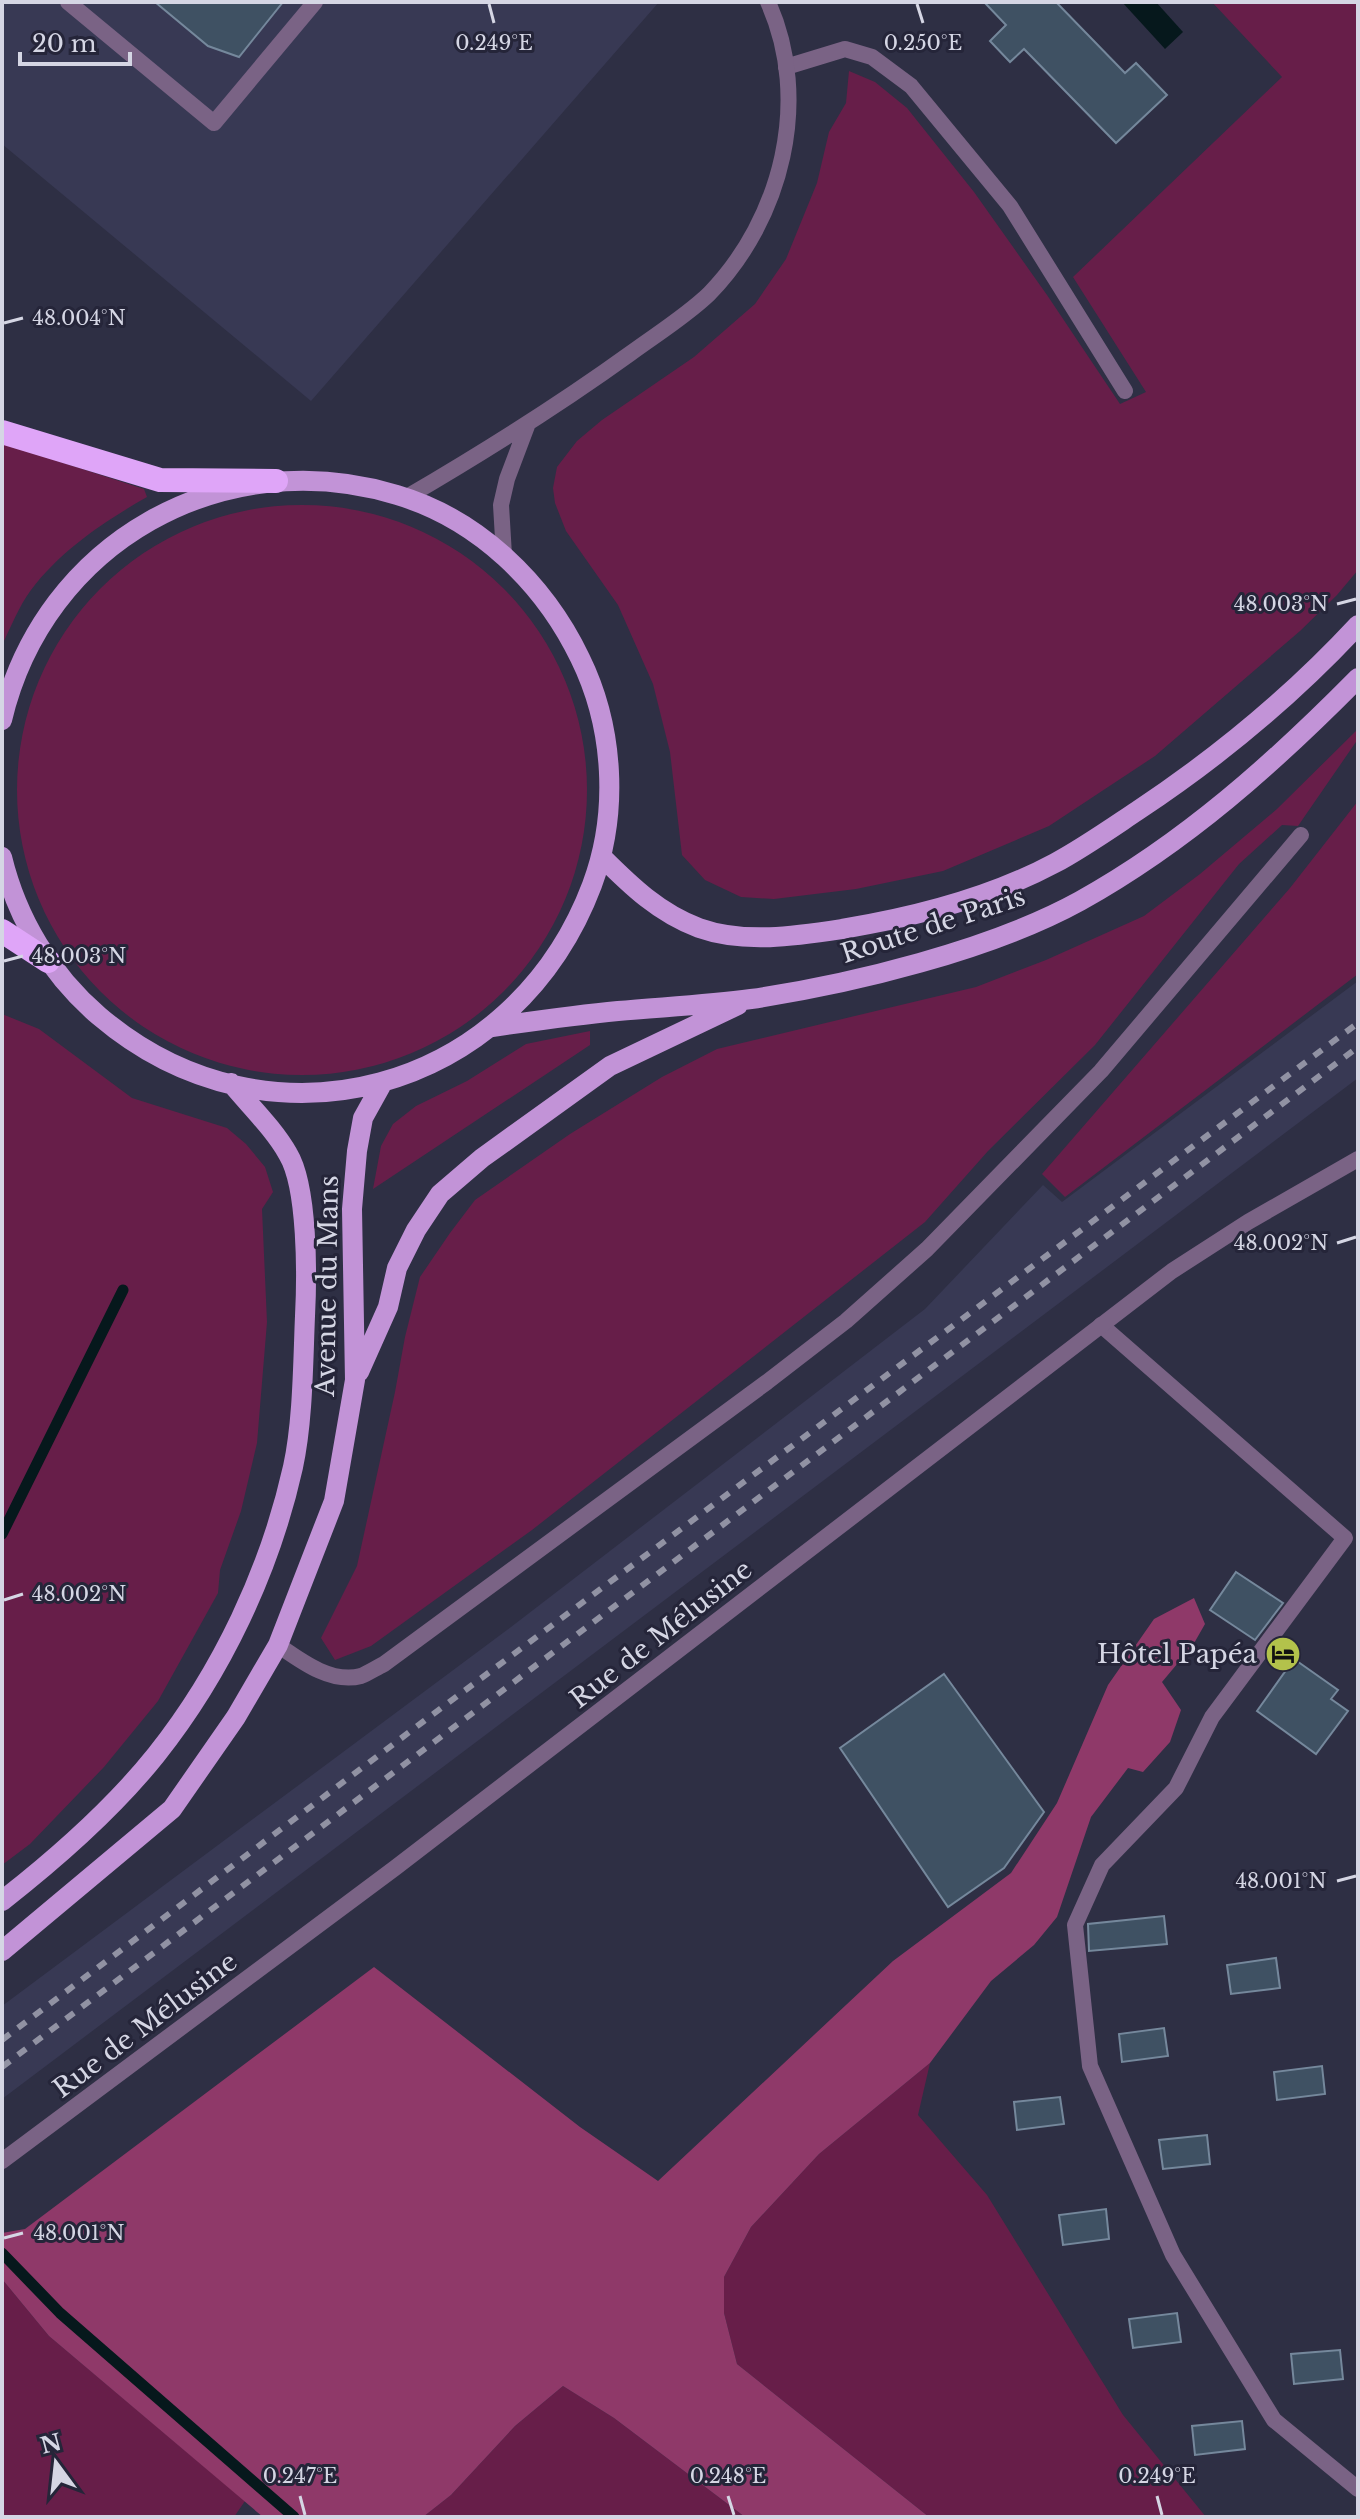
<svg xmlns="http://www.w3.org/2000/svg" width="1360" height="2519" viewBox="0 0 1360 2519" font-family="'Libre Baskerville',serif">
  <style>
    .built { fill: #383954 }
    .green { fill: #671e49 }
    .forest { fill: #8f3969 }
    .water { fill: #06181c }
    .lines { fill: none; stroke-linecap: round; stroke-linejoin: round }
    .stream { stroke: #06181c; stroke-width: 11 }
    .building { fill: #3f5163; stroke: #75889c; stroke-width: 2 }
    .lane { stroke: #7a6385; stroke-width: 16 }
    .street { stroke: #7a6385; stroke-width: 16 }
    .primary { stroke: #c293d7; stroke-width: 20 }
    .highway { stroke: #dfa5f8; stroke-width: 24 }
    .rail { stroke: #9192a3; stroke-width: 6; stroke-dasharray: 10 10; stroke-linecap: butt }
    .ticks { fill: none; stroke: #d5d6e4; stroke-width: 3 }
    .labels { text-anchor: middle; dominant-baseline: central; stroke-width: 6; stroke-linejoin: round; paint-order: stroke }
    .street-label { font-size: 26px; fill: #d5d6e4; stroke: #252539 }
    .poi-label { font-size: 26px; fill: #d5d6e4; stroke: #252539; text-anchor: end }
    .ticks-label { font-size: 20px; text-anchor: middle; fill: #d5d6e4; stroke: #252539; stroke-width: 6; stroke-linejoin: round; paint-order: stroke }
  </style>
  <rect width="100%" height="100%" fill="#2e2f44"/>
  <path class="built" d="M 2,2 L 659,2 L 311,401 L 2,144 Z
    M 1358,981 L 1358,1078 L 2,2099 L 2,2006 L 511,1627 L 925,1309 L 1043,1185 L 1062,1202 Z"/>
  <path class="green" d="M 1212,2 L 1358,2 L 1358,570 L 1337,595 L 1300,631 L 1155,756 L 1049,826 L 943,871 L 856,889 L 774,899 L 741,897 L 705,880 L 682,855 L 670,752 L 653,684 L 618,605 L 566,531 L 555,503 L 553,488 L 557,467 L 577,441 L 602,420 L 694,357 L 755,304 L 786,259 L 817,183 L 829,132 L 846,103 L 849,71 L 875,82 L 907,108 L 974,192 L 1047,295 L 1120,404 L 1146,392 L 1073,277 L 1282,77 Z
    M 2,443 L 144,489 L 147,497 C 105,521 61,550 31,590 C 19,606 11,627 2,645 Z
    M17 790a285 285 0 1 1 570 0a285 285 0 1 1-570 0Z
    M 1358,729 L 1358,739 L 1298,826 L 1282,825 L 1239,864 L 1095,1045 L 988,1151 L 925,1222 L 532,1530 L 371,1646 L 335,1660 L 321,1638 L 357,1566 L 395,1392 L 405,1337 L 420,1277 L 450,1233 L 475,1200 L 570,1134 L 662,1077 L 717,1049 L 976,987 L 1046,960 L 1144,916 L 1200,874 L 1277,809 Z
    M 1358,801 L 1358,974 L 1065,1197 L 1042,1174 L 1290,888 Z
    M 2,1014 L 39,1029 L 132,1098 L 227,1128 L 246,1144 L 265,1167 L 273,1192 L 262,1209 L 267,1322 L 257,1443 L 241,1511 L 220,1570 L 218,1593 L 158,1701 L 104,1767 L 30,1844 L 2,1865 Z
    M 590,1031 L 590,1045 L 373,1189 L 381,1146 L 393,1124 L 416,1106 L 467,1081 L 526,1044 Z
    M 930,2063 L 918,2115 L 987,2195 L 1123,2415 L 1206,2517 L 929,2517 L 737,2364 L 724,2313 L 724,2277 L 751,2227 L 819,2154 Z
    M 2,2279 L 49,2336 L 245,2501 L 234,2517 L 2,2517 Z
    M 563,2386 L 614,2418 L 745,2517 L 423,2517 L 451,2495 L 515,2426 Z"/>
  <path class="forest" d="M 1194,1598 L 1205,1624 L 1193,1645 L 1162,1682 L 1181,1710 L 1170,1742 L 1143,1772 L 1128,1768 L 1091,1817 L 1057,1917 L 1034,1945 L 991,1981 L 930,2063 L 819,2154 L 751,2227 L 724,2277 L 724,2313 L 737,2364 L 929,2517 L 745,2517 L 614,2418 L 563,2386 L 515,2426 L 451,2495 L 423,2517 L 263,2517 L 49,2336 L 2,2279 L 2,2233 L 25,2229 L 374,1967 L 580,2127 L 658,2181 L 893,1961 L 1011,1873 L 1057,1803 L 1108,1685 L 1154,1619 Z"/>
  <path class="water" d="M 1122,2 L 1156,2 L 1183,32 L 1165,49 Z"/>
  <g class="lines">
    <path class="stream" d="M 2,1534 L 123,1290
      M 2,2253 L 60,2313 L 294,2517"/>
  </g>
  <path class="building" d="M 155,2 L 283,2 L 239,57 L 208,46 Z
    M 984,2 L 1056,2 L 1125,73 L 1136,63 L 1167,95 L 1116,143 L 1024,49 L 1010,62 L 990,41 L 1006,25 Z
    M 1236,1572 L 1283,1603 L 1255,1640 L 1210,1610 Z
    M 1294,1659 L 1338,1690 L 1331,1699 L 1348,1711 L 1316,1754 L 1257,1711 Z
    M 944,1674 L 1044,1812 L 1004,1868 L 948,1907 L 840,1748 Z
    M 1164,1916 L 1167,1944 L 1089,1951 L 1088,1924 Z
    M 1276,1958 L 1280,1988 L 1231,1994 L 1227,1965 Z
    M 1164,2028 L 1168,2056 L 1122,2062 L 1119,2034 Z
    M 1322,2066 L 1325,2094 L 1277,2100 L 1274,2072 Z
    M 1060,2097 L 1064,2124 L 1017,2130 L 1014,2102 Z
    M 1207,2135 L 1210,2164 L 1163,2169 L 1159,2140 Z
    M 1106,2209 L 1109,2239 L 1063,2245 L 1059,2215 Z
    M 1177,2313 L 1181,2342 L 1133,2348 L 1129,2319 Z
    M 1340,2350 L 1343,2379 L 1294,2384 L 1291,2354 Z
    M 1242,2421 L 1245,2449 L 1195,2455 L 1192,2426 Z"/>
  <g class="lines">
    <path class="lane" d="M 68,2 L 214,123 L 315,2
      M 786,67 L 845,49 L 872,57 L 911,86 L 1010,206 L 1125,391
      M 1101,1325 L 1345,1538 L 1212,1717 L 1176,1788 L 1102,1865 L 1075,1925 L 1090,2066 L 1173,2255 L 1274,2420 L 1358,2489"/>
    <path class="street" d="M 407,497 C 484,452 559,405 631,353 C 657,334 686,316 709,294 C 782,219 812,100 768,2
      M 504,555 L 501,505 L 507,479 L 527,426
      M 278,1645 C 301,1661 331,1684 361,1676 C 368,1673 376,1668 384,1664 L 767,1382 L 846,1321 L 927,1249 L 1101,1071 L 1301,835
      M 2,2161 L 395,1868 L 1172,1271 L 1248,1222 L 1358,1159"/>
    <path class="primary" d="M 2,720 C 44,542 223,442 397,495 C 478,519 544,583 580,658 C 614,727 619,813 592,885 C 514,1092 269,1161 99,1016 C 51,975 17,919 2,857
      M 602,857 C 631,886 659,913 699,928 C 744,944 796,936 842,929 C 915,917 990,898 1055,863 C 1083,848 1110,829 1137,811 C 1217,758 1293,695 1358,625
      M 492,1027 C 534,1021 576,1015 618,1011 C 662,1007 707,1005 751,999 C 852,984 991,950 1080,901 C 1186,842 1274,763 1358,678
      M 359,1372 L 388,1307 L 397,1268 L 416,1230 L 440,1194 L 482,1158 L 610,1066 L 738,1005
      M 2,1901 C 57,1858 112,1810 156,1755 C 222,1672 270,1570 293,1467 C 303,1421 303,1363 305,1316 C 307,1277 308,1187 288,1154 C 274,1129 250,1106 231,1083
      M 2,1951 L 172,1809 L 236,1717 L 278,1645 L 334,1501 L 355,1380 L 352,1209 L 357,1151 L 363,1118 L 383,1082"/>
    <path class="highway" d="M 2,432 L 160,480 L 276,481
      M 2,931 L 48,961"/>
    <path class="rail" d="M 2,2040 L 424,1721 L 1358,1023
      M 2,2067 L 1358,1047"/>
  </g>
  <path class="ticks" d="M 489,4 L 494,23M 917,4 L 923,23M 4,323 L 23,318M 1337,604 L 1356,599M 4,961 L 23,956M 1337,1243 L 1356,1237M 4,1600 L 23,1594M 1337,1881 L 1356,1876M 4,2238 L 23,2233M 300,2496 L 305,2515M 728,2496 L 734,2515M 1157,2496 L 1162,2515"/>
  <defs>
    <symbol id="hotel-disc" viewBox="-11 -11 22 22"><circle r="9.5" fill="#b3c24b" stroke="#252539"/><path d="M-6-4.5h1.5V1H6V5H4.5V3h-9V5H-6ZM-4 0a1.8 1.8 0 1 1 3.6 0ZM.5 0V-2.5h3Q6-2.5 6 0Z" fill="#111"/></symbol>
  </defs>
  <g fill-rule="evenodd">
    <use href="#hotel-disc" x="1263" y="1634" width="40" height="40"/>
  </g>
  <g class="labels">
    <g class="street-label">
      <text transform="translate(933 925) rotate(-18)">Route de Paris</text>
      <text transform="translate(327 1286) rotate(-89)">Avenue du Mans</text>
      <text transform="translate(661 1634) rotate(-38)">Rue de Mélusine</text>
      <text transform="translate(145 2025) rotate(-37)">Rue de Mélusine</text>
    </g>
    <g class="poi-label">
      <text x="1257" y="1654">Hôtel Papéa</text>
    </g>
  </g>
  <g class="ticks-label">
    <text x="494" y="50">0.249°E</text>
    <text x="923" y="50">0.250°E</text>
    <text x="79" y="325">48.004°N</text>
    <text x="1281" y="611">48.003°N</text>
    <text x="79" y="963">48.003°N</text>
    <text x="1281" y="1250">48.002°N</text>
    <text x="79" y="1601">48.002°N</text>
    <text x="1281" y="1888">48.001°N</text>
    <text x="79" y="2240">48.001°N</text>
    <text x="300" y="2483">0.247°E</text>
    <text x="728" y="2483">0.248°E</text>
    <text x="1157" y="2483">0.249°E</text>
  </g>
  <rect width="1360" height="2519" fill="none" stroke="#d5d6e4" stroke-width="8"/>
  <g transform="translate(56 2463) rotate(345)" stroke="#252539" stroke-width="6" paint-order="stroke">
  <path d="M0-6L14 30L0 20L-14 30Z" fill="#d5d6e4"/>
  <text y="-12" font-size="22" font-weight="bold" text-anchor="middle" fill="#d5d6e4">N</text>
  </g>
  <path d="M20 52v12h110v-12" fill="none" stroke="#d5d6e4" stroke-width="4"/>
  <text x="32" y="52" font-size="24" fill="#d5d6e4" stroke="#252539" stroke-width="6" paint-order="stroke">20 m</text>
</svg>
